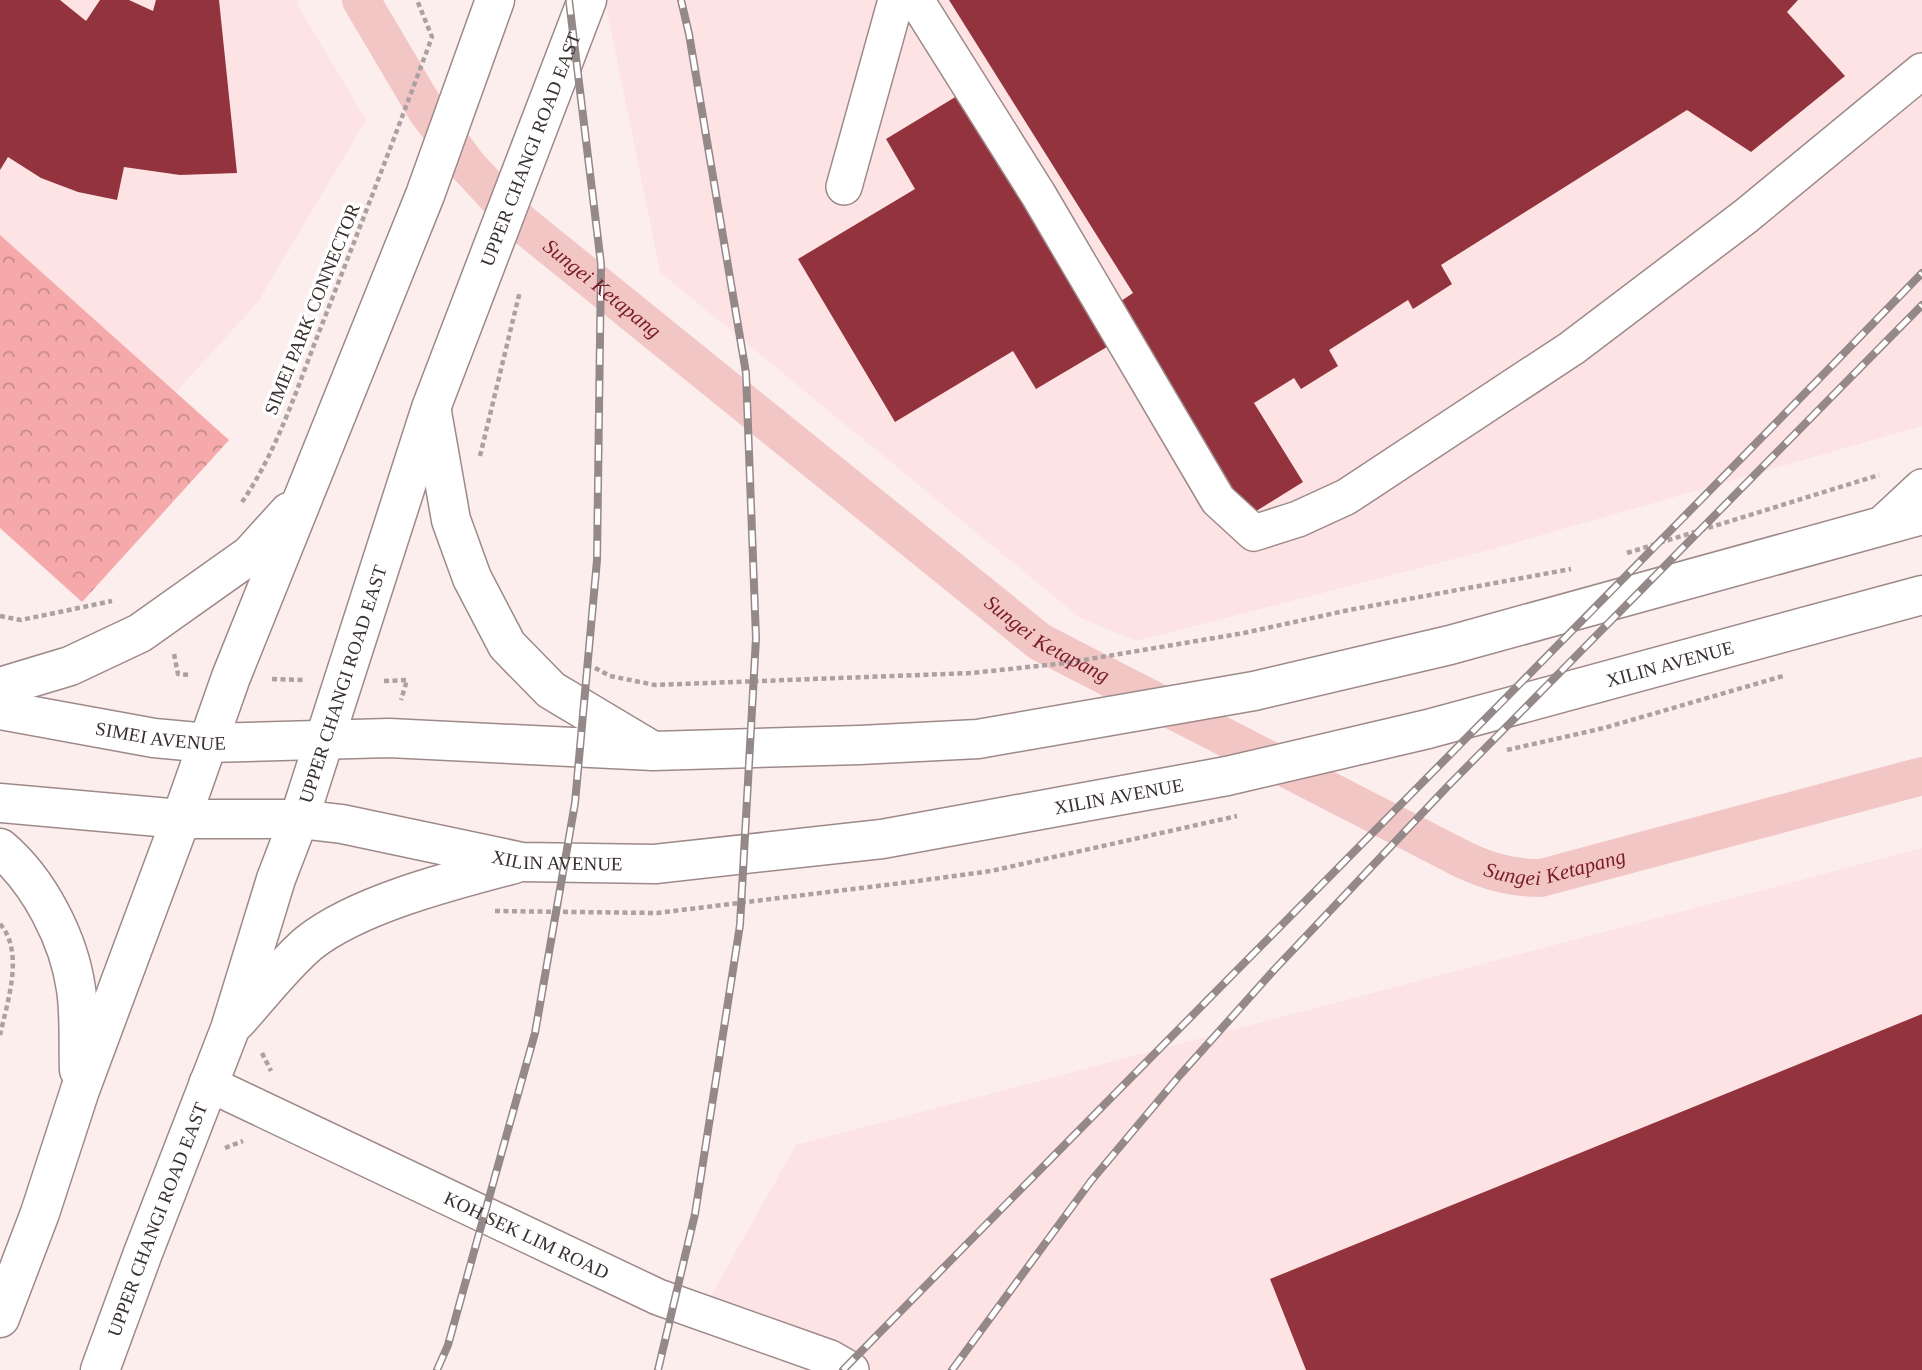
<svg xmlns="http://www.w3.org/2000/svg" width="1922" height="1370" viewBox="0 0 1922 1370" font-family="'Times New Roman',serif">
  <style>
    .built { fill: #fde3e3 }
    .park { fill: url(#park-crowns) }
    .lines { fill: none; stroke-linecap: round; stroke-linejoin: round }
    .canal { stroke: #f3c6c6; stroke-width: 38 }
    .building { fill: #93333d }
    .minor-casing { stroke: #9e8989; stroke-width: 38 }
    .major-casing { stroke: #9e8989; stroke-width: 41 }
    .path { stroke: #ada0a0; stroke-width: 4.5; stroke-dasharray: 5 3.5; stroke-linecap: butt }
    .minor { stroke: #fff; stroke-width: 35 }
    .major { stroke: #fff; stroke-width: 38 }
    .rail-casing { stroke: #948888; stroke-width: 8 }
    .rail { stroke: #fff; stroke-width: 5; stroke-dasharray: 16; stroke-linecap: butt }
    .labels { text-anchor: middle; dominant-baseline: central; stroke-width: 7; stroke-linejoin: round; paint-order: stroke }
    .street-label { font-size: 19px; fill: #393030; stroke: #fff }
    .water-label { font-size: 21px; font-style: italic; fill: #781a28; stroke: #fff }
  </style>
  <defs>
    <pattern id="park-crowns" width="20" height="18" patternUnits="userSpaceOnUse" patternTransform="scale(1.75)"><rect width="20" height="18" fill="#f5a9aa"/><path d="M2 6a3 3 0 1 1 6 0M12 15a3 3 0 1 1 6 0" fill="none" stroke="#c78a8b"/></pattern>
  </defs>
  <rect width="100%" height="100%" fill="#fdeeee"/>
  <path class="built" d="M 0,0 L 297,0 L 299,7 L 366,120 L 258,302 L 134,438 L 0,515 Z
    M 605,0 L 1922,0 L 1922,426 L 1493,549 L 1136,641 L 1079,617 L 660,272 Z
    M 1922,848 L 1922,1370 L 858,1370 L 708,1301 L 796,1145 Z"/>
  <path class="park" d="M 0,235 L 229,440 L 82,602 L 0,528 Z"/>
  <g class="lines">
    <path class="canal" id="s1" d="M 361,0 L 426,110 L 468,166 L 520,222 L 1040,642 L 1464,860 C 1490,872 1512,878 1541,878 L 1922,776"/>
  </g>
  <path class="building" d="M 0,0 L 60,0 L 86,21 L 100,0 L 129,0 L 153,11 L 156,0 L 219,0 L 237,173 L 180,175 L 124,167 L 117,200 L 78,192 L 41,178 L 8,157 L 0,170 Z
    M 949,0 L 1798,0 L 1787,12 L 1845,76 L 1751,152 L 1687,110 L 1441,265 L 1452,284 L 1413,309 L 1408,300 L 1329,350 L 1338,366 L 1301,389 L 1294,378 L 1254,403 L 1303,482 L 1245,518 L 1112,307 L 1133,293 Z
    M 962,93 L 1112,344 L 1036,389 L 1013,351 L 895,422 L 798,259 L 915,189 L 886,139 Z
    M 1922,1014 L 1922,1370 L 1306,1370 L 1270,1279 Z"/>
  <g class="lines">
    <defs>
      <g id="minor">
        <path d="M 916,0 L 1038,194 L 1218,500 L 1254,533 L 1298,519 L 1346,497 L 1572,348 L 1746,216 L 1922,71"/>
        <path d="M 844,187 L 896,0"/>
        <path d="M 1879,527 L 1922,487"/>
        <path id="s2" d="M 207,1083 L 658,1297 L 830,1358 L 851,1370"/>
      </g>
      <g id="major">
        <path d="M 432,412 L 451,520 L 472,578 L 507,645 L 551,690 L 648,748"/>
        <path d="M 0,687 L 70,666 L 140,633 L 250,555 L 289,512"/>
        <path id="s3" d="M 0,710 L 154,738 L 208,743 L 389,738 L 653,751 L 860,745 L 978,739 L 1254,691 L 1450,645 L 1922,515"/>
        <path id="s4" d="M 0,803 L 181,819 L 299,819 L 342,824 L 522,862 L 655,864 L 882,839 L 1227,776 L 1428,729 L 1922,595"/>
        <path d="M 0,848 C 39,881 69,939 76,989 C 80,1015 78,1044 79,1070"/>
        <path d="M 236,1022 C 258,998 284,964 309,943 C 358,904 453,880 514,864"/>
        <path d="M 0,1318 L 40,1213 L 80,1090 L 181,819 L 231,677 L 425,195 L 495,0"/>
        <path id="s5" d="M 100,1370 L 143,1253 L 230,1029 L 276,879 L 299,819 L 431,408 L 587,0"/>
      </g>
    </defs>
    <use href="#minor" class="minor-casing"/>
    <use href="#major" class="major-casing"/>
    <path class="path" d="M 480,456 L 520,291
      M 242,502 C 278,450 298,385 321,327 C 359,230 396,134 432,37 L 417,0
      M 1627,553 L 1879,475
      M 0,616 L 21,620 L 112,601
      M 174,654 L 178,674 L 190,675
      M 595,668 L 610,676 L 655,685 L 972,673 L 1066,663 L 1244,633 L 1349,610 L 1571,569
      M 272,679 L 306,680
      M 384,681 L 407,680 L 401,700
      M 1507,750 L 1604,728 L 1783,676
      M 495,911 L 657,913 L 910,882 L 991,871 L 1237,816
      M 0,924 C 25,952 7,1003 0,1035
      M 262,1053 L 271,1071
      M 225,1148 L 243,1141"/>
    <use href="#minor" class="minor"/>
    <use href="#major" class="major"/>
    <defs>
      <path id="rail" d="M 437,1370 L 448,1345 L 535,1033 L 575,803 L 597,560 L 601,264 L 569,0
        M 658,1370 L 695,1214 L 740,925 L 756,638 L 746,373 L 689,34 L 681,0
        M 843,1370 C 1202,1004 1565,641 1922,273
        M 952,1370 L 1091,1181 L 1180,1075 L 1274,970 L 1447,787 L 1922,305"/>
    </defs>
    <use href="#rail" class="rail-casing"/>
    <use href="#rail" class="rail"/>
  </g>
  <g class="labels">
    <g class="street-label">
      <text stroke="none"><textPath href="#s5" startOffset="1295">UPPER CHANGI ROAD EAST</textPath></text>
      <text transform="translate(312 309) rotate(-68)">SIMEI PARK CONNECTOR</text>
      <text stroke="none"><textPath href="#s4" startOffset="1696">XILIN AVENUE</textPath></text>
      <text stroke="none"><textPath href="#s5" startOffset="728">UPPER CHANGI ROAD EAST</textPath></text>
      <text stroke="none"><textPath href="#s3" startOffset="163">SIMEI AVENUE</textPath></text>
      <text stroke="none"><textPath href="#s4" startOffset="1129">XILIN AVENUE</textPath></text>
      <text stroke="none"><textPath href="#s4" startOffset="562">XILIN AVENUE</textPath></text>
      <text stroke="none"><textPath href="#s5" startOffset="161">UPPER CHANGI ROAD EAST</textPath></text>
      <text stroke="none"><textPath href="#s2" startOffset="354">KOH SEK LIM ROAD</textPath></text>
    </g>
    <g class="water-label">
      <text stroke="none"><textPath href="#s1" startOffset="380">Sungei Ketapang</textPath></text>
      <text stroke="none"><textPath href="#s1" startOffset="947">Sungei Ketapang</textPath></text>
      <text stroke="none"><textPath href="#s1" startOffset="1514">Sungei Ketapang</textPath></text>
    </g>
  </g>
</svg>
